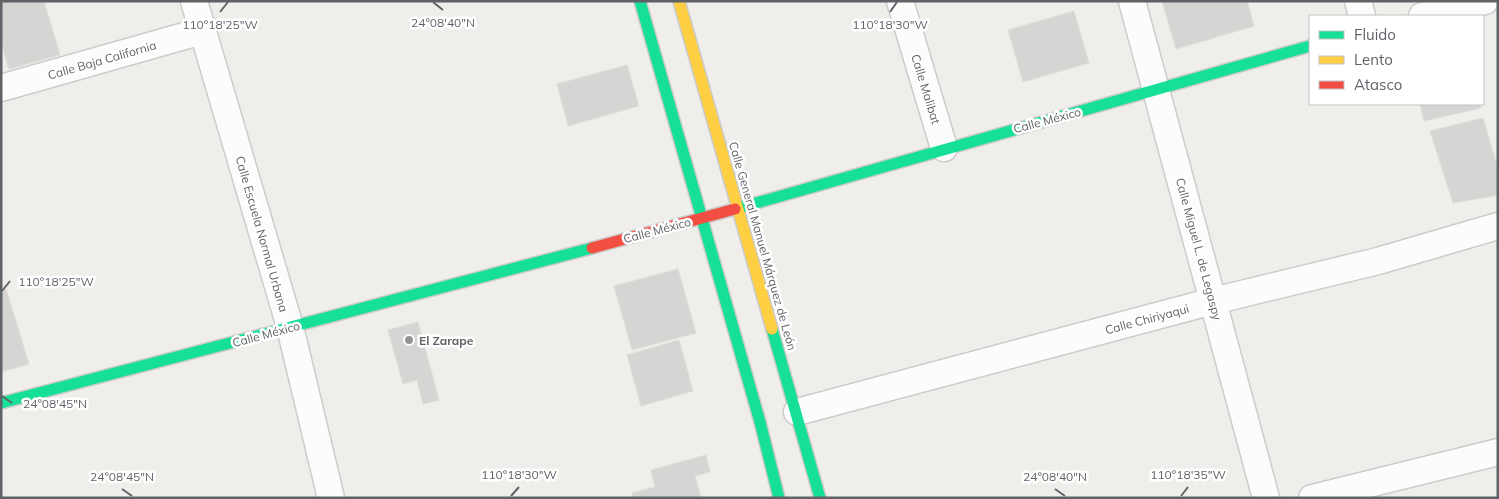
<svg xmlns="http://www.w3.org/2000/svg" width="1499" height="499" viewBox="0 0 1499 499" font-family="Mulish,sans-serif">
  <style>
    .building { fill: #d6d5d3; stroke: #deddd9 }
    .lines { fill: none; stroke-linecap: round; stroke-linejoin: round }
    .street-casing { stroke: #cbcccc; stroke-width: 29 }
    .fast-casing { stroke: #cacacb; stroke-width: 14 }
    .slow-casing { stroke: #cacacb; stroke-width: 14 }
    .jam-casing { stroke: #cacacb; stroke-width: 14 }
    .street { stroke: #fdfcfc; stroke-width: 26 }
    .fast { stroke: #16e098; stroke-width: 11 }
    .slow { stroke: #ffcf43; stroke-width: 11 }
    .jam { stroke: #f24e42; stroke-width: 11 }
    .ticks { fill: none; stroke: #5f6368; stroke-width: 2 }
    .poi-dot { fill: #919496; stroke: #fff; stroke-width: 2 }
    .labels { text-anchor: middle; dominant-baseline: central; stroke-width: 5; stroke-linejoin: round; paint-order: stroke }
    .street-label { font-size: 12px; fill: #5f6368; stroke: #fff }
    .poi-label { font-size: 12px; font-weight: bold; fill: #5f6368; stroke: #fff; text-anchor: start }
    .ticks-label { font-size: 12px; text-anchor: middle; fill: #5f6368; stroke: #fff; stroke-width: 5; stroke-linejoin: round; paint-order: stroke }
  </style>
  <rect width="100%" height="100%" fill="#efeeea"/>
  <path class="building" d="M 1,1 L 44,1 L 60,55 L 9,69 L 1,43 Z
    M 1162,1 L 1247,1 L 1254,26 L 1176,49 Z
    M 1074,11 L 1089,63 L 1023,82 L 1008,30 Z
    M 627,65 L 639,106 L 568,126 L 557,84 Z
    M 1420,104 L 1480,104 L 1481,108 L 1424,121 Z
    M 1483,118 L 1498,169 L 1498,195 L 1453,203 L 1430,131 Z
    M 678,269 L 696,333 L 632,350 L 614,286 Z
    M 6,289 L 29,364 L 1,372 L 1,290 Z
    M 418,322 L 439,400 L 423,404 L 417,380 L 403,384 L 388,330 Z
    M 679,340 L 693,391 L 641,406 L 627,355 Z
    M 706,455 L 710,472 L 695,476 L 701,498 L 633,498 L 632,493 L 655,487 L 651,470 Z"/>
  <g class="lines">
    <defs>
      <path id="street" d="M 194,1 L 290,327 L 331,498
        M 900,1 L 944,148
        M 1132,1 L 1266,498
        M 1358,1 L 1362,16
        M 1422,16 L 1485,1
        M 1,88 L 202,31
        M 797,412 L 1213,301 L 1378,261 L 1498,226
        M 1312,498 L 1498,452"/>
      <path id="fast" d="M 640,1 L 760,422 L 779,498
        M 735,209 L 1310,46
        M 772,329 L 820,498
        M 1,403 L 592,248"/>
      <path id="slow" d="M 679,1 L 772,329"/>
      <path id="jam" d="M 592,248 L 735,209"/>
    </defs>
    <use href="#street" class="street-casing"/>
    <use href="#fast" class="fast-casing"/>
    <use href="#slow" class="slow-casing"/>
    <use href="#jam" class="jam-casing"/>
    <use href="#street" class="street"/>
    <use href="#fast" class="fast"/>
    <use href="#slow" class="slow"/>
    <use href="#jam" class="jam"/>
  </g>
  <path class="ticks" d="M 433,2 L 443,10M 220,12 L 228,2M 890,12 L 897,2M 2,291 L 10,281M 2,396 L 12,403M 122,489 L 132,496M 1055,489 L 1065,496M 511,496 L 519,487M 1181,496 L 1188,487"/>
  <circle class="poi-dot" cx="409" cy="340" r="5"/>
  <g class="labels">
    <g class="street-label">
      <text transform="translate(102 60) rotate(-16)">Calle Baja California</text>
      <text transform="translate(926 89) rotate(73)">Calle Malibat</text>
      <text transform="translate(1047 120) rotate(-15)">Calle México</text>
      <text transform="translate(657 230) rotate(-15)">Calle México</text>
      <text transform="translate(262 234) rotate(74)">Calle Escuela Normal Urbana</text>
      <text transform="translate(763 246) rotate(74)">Calle General Manuel Márquez de León</text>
      <text transform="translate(1199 249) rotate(75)">Calle Miguel L. de Legaspy</text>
      <text transform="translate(1147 319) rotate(-15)">Calle Chiriyaqui</text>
      <text transform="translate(266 334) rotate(-15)">Calle México</text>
    </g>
    <g class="poi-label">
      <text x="419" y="340">El Zarape</text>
    </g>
  </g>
  <g class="ticks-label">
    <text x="443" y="27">24°08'40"N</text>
    <text x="220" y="29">110°18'25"W</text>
    <text x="890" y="29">110°18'30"W</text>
    <text x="56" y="286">110°18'25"W</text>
    <text x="55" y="408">24°08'45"N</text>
    <text x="519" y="479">110°18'30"W</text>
    <text x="1188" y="479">110°18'35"W</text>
    <text x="122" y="481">24°08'45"N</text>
    <text x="1055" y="481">24°08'40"N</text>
  </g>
  <rect width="1499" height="499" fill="none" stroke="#5f6368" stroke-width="5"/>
  <rect x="1309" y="15" width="175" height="90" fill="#ffffff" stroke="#bfc1c3"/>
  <rect x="1319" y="31" width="25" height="8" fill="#16e098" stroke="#bfc1c3"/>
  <text x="1354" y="40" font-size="15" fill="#5f6368">Fluido</text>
  <rect x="1319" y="56" width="25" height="8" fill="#ffcf43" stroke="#bfc1c3"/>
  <text x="1354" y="65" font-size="15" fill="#5f6368">Lento</text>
  <rect x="1319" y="81" width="25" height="8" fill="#f24e42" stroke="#bfc1c3"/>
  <text x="1354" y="90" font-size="15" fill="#5f6368">Atasco</text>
</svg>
